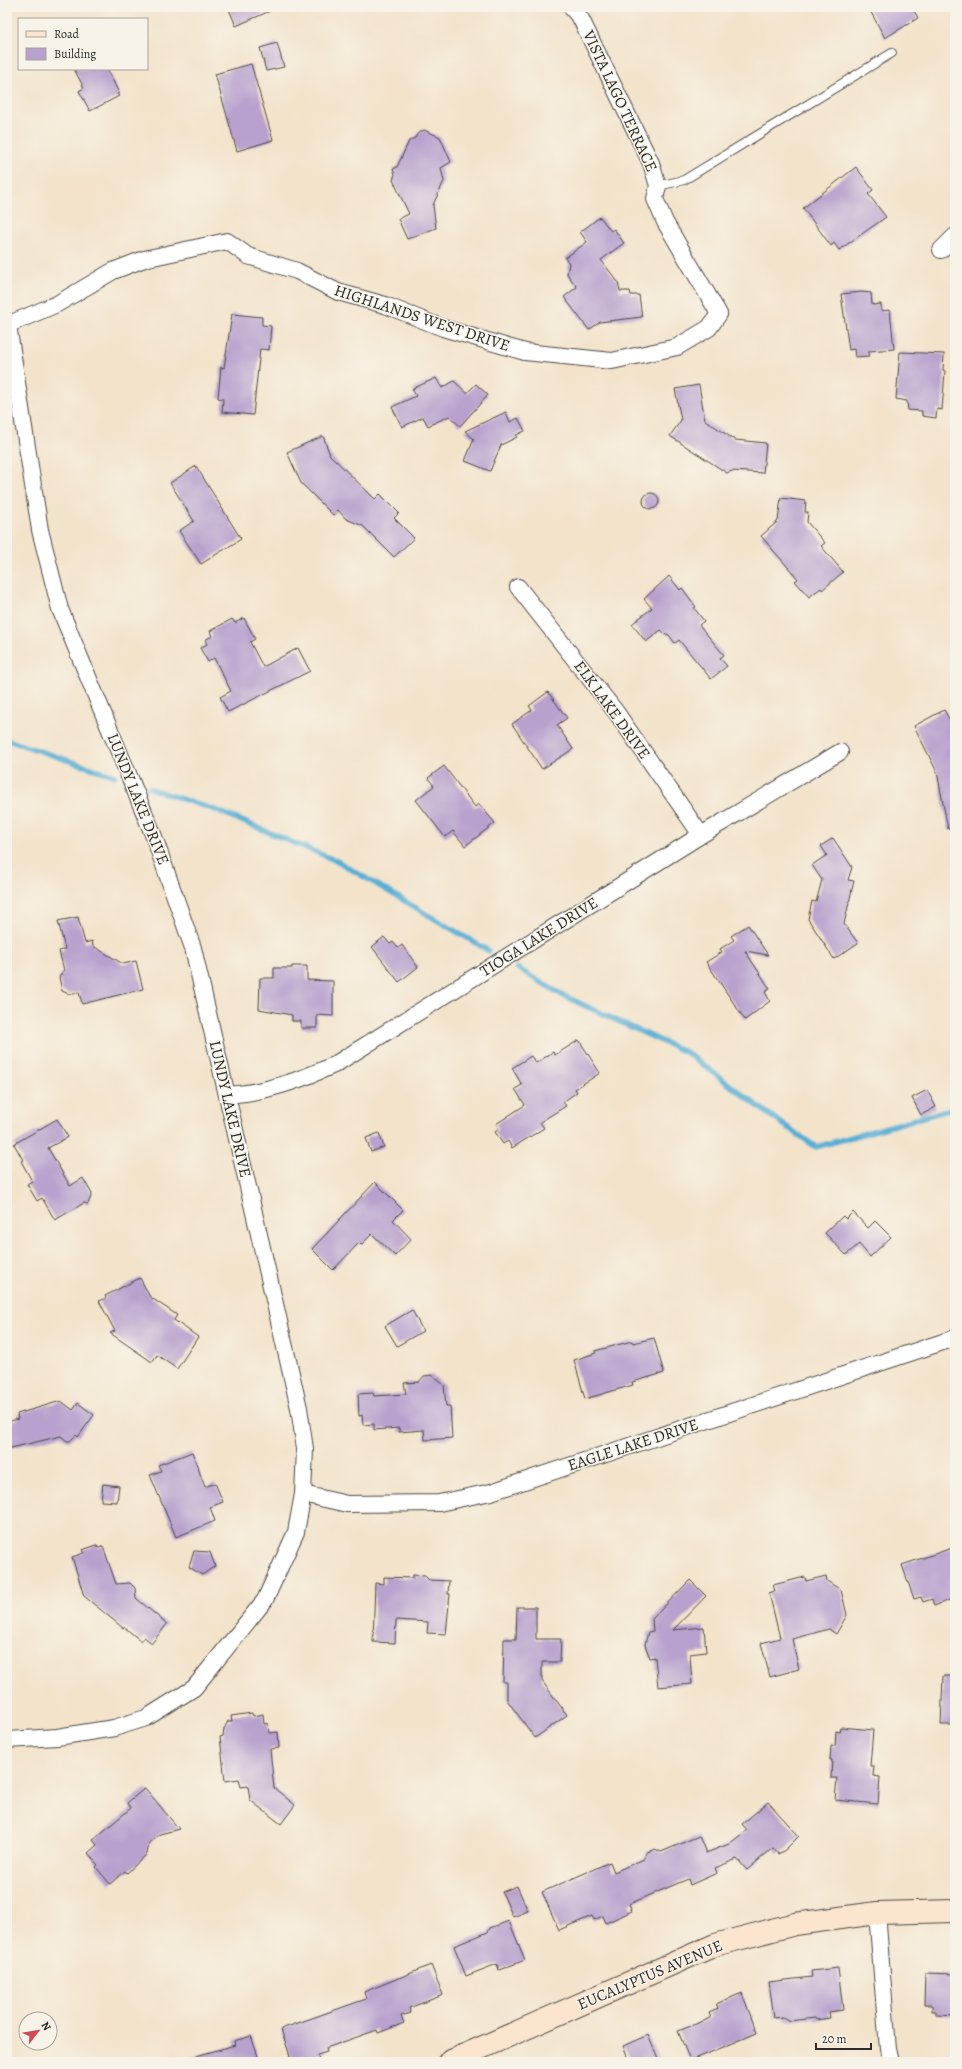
<svg xmlns="http://www.w3.org/2000/svg" width="962" height="2069" viewBox="0 0 962 2069" font-family="Alegreya,serif">
  <style>
    .lines { fill: none; stroke-linecap: round; stroke-linejoin: round }
    .stream { stroke: #58afd5; stroke-width: 5.5 }
    .building { fill: #b8a1ce }
    .lane-casing { stroke: #494743; stroke-width: 10 }
    .street-casing { stroke: #494743; stroke-width: 18 }
    .secondary-casing { stroke: #494743; stroke-width: 24 }
    .lane { stroke: #fff; stroke-width: 8 }
    .street { stroke: #fff; stroke-width: 16 }
    .secondary { stroke: #fce5cf; stroke-width: 22 }
    .labels { text-anchor: middle; dominant-baseline: central; stroke-width: 3; stroke-linejoin: round; paint-order: stroke }
    .street-label { font-size: 16px; fill: #2b2b2b; stroke: #f7f3e8 }
  </style>
  <rect width="100%" height="100%" fill="#f7f3e8"/>
  <filter id="ink" filterUnits="userSpaceOnUse"><feTurbulence type="fractalNoise" baseFrequency=".025" numOctaves="2"/><feDisplacementMap in="SourceGraphic" scale="8" xChannelSelector="R" yChannelSelector="G"/><feConvolveMatrix kernelMatrix="1 2 1 2 8 2 1 2 1" color-interpolation-filters="sRGB"/></filter>
  <filter id="wash" filterUnits="userSpaceOnUse"><feTurbulence type="fractalNoise" baseFrequency=".012" numOctaves="4" result="noise"/><feDisplacementMap in="SourceGraphic" scale="16" xChannelSelector="R" yChannelSelector="G"/><feGaussianBlur stdDeviation="0.9" result="paint"/><feColorMatrix in="noise" values="0 0 0 0 0 0 0 0 0 0 0 0 0 0 0 0 0 1.4 0 .05"/><feComposite in="paint" operator="in"/></filter>
  <g filter="url(#wash)">
    <rect width="100%" height="100%" fill="#f3e3cb"/>
    <g class="lines">
      <path class="stream" d="M 7,740 L 115,776
        M 149,788 L 218,811 L 337,861 L 489,951
        M 517,968 L 564,996 L 687,1053 L 774,1118 L 816,1147 L 955,1108"/>
    </g>
    <g id="blocks">
      <path class="building" d="M 228,7 L 279,7 L 236,26 Z
        M 868,7 L 912,7 L 918,18 L 885,38 Z
        M 277,43 L 284,67 L 266,71 L 260,48 Z
        M 251,64 L 273,140 L 237,151 L 215,74 Z
        M 74,69 L 107,69 L 119,93 L 117,94 L 119,96 L 90,111 L 79,91 L 84,88 Z
        M 424,130 L 440,137 L 451,162 L 441,168 L 444,181 L 433,205 L 436,228 L 407,239 L 398,219 L 409,214 L 393,180 L 395,174 L 393,169 L 397,167 L 409,141 L 415,138 L 418,133 Z
        M 856,167 L 873,190 L 868,194 L 886,217 L 839,250 L 834,243 L 831,246 L 803,208 Z
        M 600,217 L 611,231 L 614,229 L 624,243 L 601,260 L 618,282 L 620,291 L 630,291 L 631,295 L 639,295 L 642,317 L 600,322 L 589,330 L 564,297 L 577,287 L 567,274 L 569,263 L 565,258 L 587,242 L 580,232 Z
        M 862,292 L 871,293 L 872,305 L 881,304 L 881,311 L 890,310 L 894,349 L 869,351 L 869,356 L 855,357 L 854,349 L 849,350 L 841,294 Z
        M 232,314 L 262,317 L 262,325 L 271,326 L 269,350 L 260,349 L 253,415 L 222,412 L 223,399 L 218,398 L 221,367 L 224,368 Z
        M 900,352 L 944,354 L 943,370 L 945,371 L 942,410 L 937,409 L 936,418 L 922,416 L 922,411 L 908,410 L 907,401 L 896,399 Z
        M 436,378 L 442,388 L 454,381 L 467,393 L 476,384 L 488,395 L 460,426 L 449,416 L 428,426 L 423,417 L 402,427 L 392,407 L 416,396 L 412,389 Z
        M 699,385 L 705,420 L 735,440 L 766,443 L 763,473 L 732,471 L 727,473 L 670,436 L 681,420 L 675,389 Z
        M 506,412 L 510,422 L 518,418 L 525,431 L 516,435 L 517,437 L 501,445 L 490,471 L 465,461 L 474,439 L 465,431 Z
        M 323,436 L 330,455 L 375,499 L 380,494 L 399,513 L 394,518 L 414,538 L 394,557 L 363,526 L 346,519 L 338,510 L 333,515 L 301,483 L 287,452 Z
        M 196,466 L 241,539 L 201,564 L 179,531 L 194,521 L 170,483 Z
        M643 501a8 8 0 1 1 16 0a8 8 0 1 1-16 0Z
        M 781,498 L 806,501 L 805,512 L 808,512 L 807,522 L 825,543 L 821,546 L 843,572 L 822,590 L 821,588 L 809,597 L 795,581 L 798,579 L 761,536 L 778,521 Z
        M 669,576 L 680,590 L 682,588 L 696,607 L 694,608 L 704,621 L 699,625 L 724,655 L 720,658 L 727,666 L 711,679 L 679,640 L 675,643 L 668,634 L 666,635 L 661,630 L 646,642 L 632,624 L 652,608 L 644,599 Z
        M 244,618 L 255,639 L 250,642 L 263,667 L 298,648 L 310,671 L 228,712 L 220,697 L 231,691 L 214,658 L 208,662 L 200,648 L 207,644 L 205,640 L 212,636 L 210,631 L 232,619 L 235,623 Z
        M 548,692 L 567,718 L 557,725 L 573,749 L 542,769 L 512,724 L 532,710 L 529,706 Z
        M 944,710 L 951,722 L 955,719 L 955,829 L 948,829 L 937,772 L 914,726 Z
        M 444,766 L 475,807 L 479,804 L 495,823 L 465,846 L 453,831 L 445,837 L 416,800 L 434,786 L 428,778 Z
        M 833,838 L 852,867 L 848,880 L 854,881 L 844,924 L 858,943 L 834,959 L 808,919 L 812,901 L 816,902 L 822,880 L 812,865 L 827,855 L 821,846 Z
        M 78,917 L 85,943 L 92,941 L 93,946 L 123,964 L 136,961 L 143,989 L 82,1004 L 79,992 L 69,994 L 62,991 L 59,977 L 64,970 L 59,951 L 65,949 L 58,921 Z
        M 748,925 L 768,955 L 745,951 L 770,989 L 765,992 L 770,1001 L 745,1020 L 706,962 L 722,952 L 720,949 L 734,940 L 731,936 Z
        M 384,937 L 390,944 L 393,942 L 398,948 L 402,945 L 418,967 L 399,982 L 372,947 Z
        M 292,966 L 307,966 L 307,980 L 333,981 L 333,1016 L 317,1015 L 317,1028 L 301,1028 L 301,1021 L 292,1021 L 292,1015 L 259,1009 L 260,978 L 274,978 L 274,968 L 292,968 Z
        M 579,1040 L 600,1073 L 575,1089 L 577,1092 L 563,1102 L 566,1106 L 540,1122 L 544,1128 L 512,1148 L 508,1141 L 503,1144 L 495,1132 L 499,1129 L 496,1124 L 525,1105 L 515,1089 L 522,1085 L 512,1068 L 531,1056 L 536,1063 L 553,1052 L 555,1055 Z
        M 927,1090 L 936,1107 L 921,1115 L 912,1098 Z
        M 57,1119 L 68,1137 L 48,1148 L 70,1186 L 83,1178 L 92,1194 L 88,1204 L 84,1203 L 55,1220 L 42,1198 L 37,1201 L 27,1184 L 32,1181 L 21,1161 L 23,1160 L 14,1144 Z
        M 379,1133 L 384,1147 L 371,1152 L 366,1138 Z
        M 375,1182 L 403,1210 L 393,1220 L 411,1239 L 395,1256 L 372,1234 L 361,1245 L 359,1243 L 333,1270 L 312,1249 Z
        M 853,1212 L 868,1228 L 875,1221 L 891,1237 L 870,1257 L 859,1244 L 846,1255 L 825,1233 L 843,1216 L 846,1219 Z
        M 140,1278 L 150,1297 L 177,1315 L 174,1320 L 198,1337 L 177,1369 L 157,1355 L 152,1362 L 110,1333 L 115,1331 L 99,1301 L 106,1298 L 105,1296 Z
        M 412,1310 L 423,1331 L 397,1346 L 385,1326 Z
        M 654,1338 L 664,1373 L 632,1382 L 633,1385 L 585,1399 L 574,1360 L 596,1353 L 595,1351 L 632,1341 L 633,1343 Z
        M 432,1375 L 444,1385 L 446,1406 L 450,1406 L 452,1438 L 425,1440 L 424,1430 L 399,1432 L 399,1428 L 374,1430 L 374,1424 L 363,1425 L 362,1415 L 359,1416 L 358,1394 L 373,1393 L 374,1396 L 406,1394 L 404,1383 L 419,1382 L 424,1376 Z
        M 61,1401 L 73,1410 L 78,1403 L 94,1415 L 78,1437 L 76,1435 L 70,1441 L 67,1441 L 61,1436 L 7,1449 L 7,1422 L 18,1419 L 17,1414 Z
        M 192,1452 L 205,1487 L 215,1483 L 223,1502 L 210,1507 L 215,1521 L 176,1537 L 150,1475 L 161,1471 L 158,1465 Z
        M 103,1484 L 119,1486 L 117,1502 L 101,1501 Z
        M 97,1545 L 99,1548 L 103,1546 L 116,1584 L 130,1583 L 135,1588 L 136,1598 L 167,1624 L 152,1643 L 144,1637 L 141,1641 L 124,1627 L 123,1628 L 84,1596 L 72,1557 L 84,1553 L 82,1550 Z
        M 952,1548 L 955,1555 L 955,1598 L 934,1606 L 932,1599 L 923,1602 L 921,1597 L 914,1599 L 902,1565 Z
        M 194,1551 L 210,1552 L 215,1566 L 202,1575 L 189,1567 Z
        M 413,1575 L 425,1576 L 429,1580 L 449,1581 L 448,1594 L 450,1594 L 446,1634 L 427,1633 L 428,1622 L 396,1620 L 395,1643 L 373,1642 L 375,1583 L 384,1584 L 384,1577 L 413,1578 Z
        M 826,1576 L 827,1581 L 841,1590 L 847,1615 L 836,1634 L 829,1629 L 792,1639 L 799,1669 L 770,1677 L 761,1643 L 780,1638 L 769,1593 L 775,1591 L 773,1585 L 805,1577 L 806,1581 Z
        M 690,1580 L 706,1596 L 673,1630 L 704,1627 L 706,1652 L 690,1654 L 692,1684 L 658,1687 L 655,1657 L 650,1658 L 645,1645 L 648,1632 L 653,1631 L 652,1619 Z
        M 517,1607 L 536,1607 L 536,1639 L 561,1639 L 560,1662 L 542,1662 L 542,1681 L 567,1715 L 535,1738 L 507,1700 L 507,1682 L 503,1682 L 504,1639 L 516,1639 Z
        M 943,1676 L 955,1676 L 955,1725 L 941,1725 Z
        M 252,1713 L 253,1716 L 263,1714 L 264,1724 L 268,1723 L 269,1733 L 278,1732 L 279,1748 L 270,1749 L 274,1788 L 295,1805 L 281,1824 L 250,1800 L 248,1786 L 241,1787 L 239,1779 L 225,1781 L 220,1737 L 223,1736 L 224,1729 L 228,1721 L 232,1721 L 231,1716 Z
        M 841,1727 L 873,1730 L 870,1766 L 874,1766 L 873,1776 L 880,1777 L 878,1804 L 835,1800 L 837,1778 L 831,1778 L 832,1760 L 830,1760 L 831,1746 L 835,1746 L 836,1731 L 840,1732 Z
        M 145,1788 L 179,1829 L 160,1834 L 149,1843 L 147,1854 L 127,1873 L 125,1871 L 110,1884 L 96,1867 L 98,1865 L 88,1853 L 97,1845 L 93,1840 L 131,1808 L 127,1803 Z
        M 768,1802 L 799,1836 L 785,1850 L 778,1854 L 773,1848 L 747,1870 L 737,1859 L 715,1868 L 717,1873 L 690,1885 L 688,1879 L 629,1904 L 632,1911 L 606,1923 L 603,1916 L 594,1920 L 592,1916 L 559,1930 L 542,1892 L 610,1862 L 614,1872 L 644,1859 L 647,1852 L 655,1849 L 661,1852 L 699,1836 L 706,1853 L 729,1844 L 747,1830 L 742,1824 Z
        M 517,1886 L 528,1911 L 513,1917 L 502,1892 Z
        M 509,1921 L 525,1960 L 499,1970 L 497,1964 L 466,1976 L 454,1946 L 488,1932 L 490,1928 Z
        M 431,1965 L 443,1995 L 409,2008 L 411,2013 L 401,2016 L 404,2023 L 378,2033 L 377,2030 L 326,2048 L 327,2052 L 317,2055 L 320,2062 L 292,2062 L 281,2029 L 366,1999 L 364,1992 Z
        M 838,1968 L 843,2010 L 829,2012 L 830,2018 L 816,2020 L 815,2018 L 789,2021 L 783,2017 L 774,2018 L 769,1982 L 812,1977 L 811,1971 Z
        M 925,1973 L 955,1974 L 955,2016 L 936,2015 L 936,2011 L 932,2011 L 932,2005 L 924,2005 Z
        M 742,1993 L 757,2033 L 690,2061 L 678,2031 L 711,2018 L 709,2013 L 718,2009 L 716,2004 Z
        M 648,2035 L 659,2062 L 630,2062 L 623,2046 Z
        M 251,2036 L 260,2062 L 190,2062 L 189,2058 L 235,2045 L 234,2041 Z"/>
    </g>
  </g>
  <g filter="url(#ink)">
    <use href="#blocks" fill-opacity="0" stroke="#494743" stroke-width="1"/>
    <g class="lines">
      <defs>
        <path id="lane" d="M 658,186 L 684,180 L 892,53"/>
        <path id="street" d="M 941,250 L 955,236
          M 7,325 L 57,304 L 113,271 L 144,259 L 227,241 L 248,256 L 297,271 L 338,292 L 385,305 L 443,328 L 525,352 L 612,361 L 677,347 L 709,328 L 719,314 L 665,222 L 655,199 L 658,186 L 651,163 L 581,19 L 571,7
          M 518,587 L 616,712 L 701,835
          M 227,1095 C 265,1093 300,1080 334,1065 L 701,835 L 840,752
          M 303,1494 L 347,1504 L 439,1503 L 491,1492 L 955,1338
          M 7,1740 L 57,1737 L 114,1728 L 146,1718 L 194,1688 L 265,1600 L 296,1532 L 303,1494 L 305,1449 L 299,1408 L 193,948 L 153,834 L 60,609 L 40,530 L 8,325
          M 877,1913 L 888,2049 L 891,2062"/>
        <path id="secondary" d="M 449,2062 L 715,1945 L 795,1924 L 877,1913 L 955,1911"/>
      </defs>
      <use href="#lane" class="lane-casing"/>
      <use href="#street" class="street-casing"/>
      <use href="#secondary" class="secondary-casing"/>
      <use href="#lane" class="lane"/>
      <use href="#street" class="street"/>
      <use href="#secondary" class="secondary"/>
    </g>
  </g>
  <g class="labels">
    <g class="street-label">
      <text transform="translate(620 101) rotate(65)">VISTA LAGO TERRACE</text>
      <text transform="translate(422 318) rotate(18)">HIGHLANDS WEST DRIVE</text>
      <text transform="translate(612 710) rotate(54)">ELK LAKE DRIVE</text>
      <text transform="translate(138 799) rotate(68)">LUNDY LAKE DRIVE</text>
      <text transform="translate(539 937) rotate(-32)">TIOGA LAKE DRIVE</text>
      <text transform="translate(230 1109) rotate(77)">LUNDY LAKE DRIVE</text>
      <text transform="translate(633 1445) rotate(-18)">EAGLE LAKE DRIVE</text>
      <text transform="translate(650 1975) rotate(-23)">EUCALYPTUS AVENUE</text>
    </g>
  </g>
  <rect width="962" height="2069" fill="none" stroke="#f7f3e8" stroke-width="24"/>
  <rect x="18" y="18" width="130" height="52" fill="#f7f3e8" stroke="#a5a39c"/>
  <rect x="26" y="31" width="20" height="6" fill="#fce5cf" stroke="#a5a39c"/>
  <text x="54" y="38" font-size="12" fill="#2b2b2b">Road</text>
  <rect x="26" y="48" width="20" height="12" fill="#b8a1ce" stroke="#a5a39c"/>
  <text x="54" y="58" font-size="12" fill="#2b2b2b">Building</text>
  <g transform="translate(38 2031) rotate(59)"><circle r="19" fill="#f7f3e8" stroke="#a5a39c"/>
  <path d="M0-3L7 15L0 10L-7 15Z" fill="#d1495b"/>
  <text y="-6" font-size="11" font-weight="bold" text-anchor="middle" fill="#2b2b2b">N</text>
  </g>
  <path d="M816 2043v6h55v-6" fill="none" stroke="#2b2b2b" stroke-width="2"/>
  <text x="822" y="2043" font-size="12" fill="#2b2b2b" stroke="#f7f3e8" stroke-width="3" paint-order="stroke">20 m</text>
</svg>
